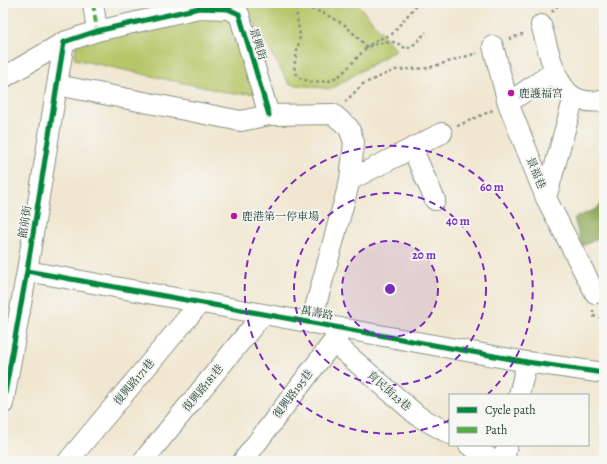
<svg xmlns="http://www.w3.org/2000/svg" width="607" height="464" viewBox="0 0 607 464" font-family="Alegreya,'Noto Serif TC',serif">
  <style>
    .green { fill: #b7c669; stroke: #6b824e }
    .forest { fill: #91ab5d; stroke: #587448 }
    .lines { fill: none; stroke-linecap: round; stroke-linejoin: round }
    .minor-casing { stroke: #889282; stroke-width: 22 }
    .path { stroke: #889282; stroke-width: 2.5; stroke-dasharray: 3 3; stroke-linecap: butt }
    .minor { stroke: #fff; stroke-width: 20 }
    .quiet { stroke: #52ad45; stroke-width: 4; stroke-dasharray: 8 4; stroke-linecap: butt }
    .cycleway-casing { stroke: #f6f6f2; stroke-width: 8 }
    .cycleway { stroke: #00873e; stroke-width: 5 }
    .ring { fill: none; stroke: #7b2cbf; stroke-width: 2; stroke-dasharray: 7 5 }
    .poi-dot { fill: #b5179e; stroke: #f6f6f2; stroke-width: 1.5 }
    .labels { text-anchor: middle; dominant-baseline: central; stroke-width: 3.5; stroke-linejoin: round; paint-order: stroke }
    .street-label { font-size: 11px; fill: #1f3d34; stroke: #f6f6f2 }
    .poi-label { font-size: 11px; fill: #1f3d34; stroke: #f6f6f2; text-anchor: start }
    .centre { fill: #7b2cbf; stroke: #f6f6f2; stroke-width: 2 }
    .ring-label { font-size: 12px; text-anchor: middle; font-weight: bold; fill: #7b2cbf; stroke: #f6f6f2; stroke-width: 3.5; stroke-linejoin: round; paint-order: stroke }
  </style>
  <rect width="100%" height="100%" fill="#f6f6f2"/>
  <filter id="ink" filterUnits="userSpaceOnUse"><feTurbulence type="fractalNoise" baseFrequency=".025" numOctaves="2"/><feDisplacementMap in="SourceGraphic" scale="8" xChannelSelector="R" yChannelSelector="G"/><feConvolveMatrix kernelMatrix="1 2 1 2 8 2 1 2 1" color-interpolation-filters="sRGB"/></filter>
  <filter id="wash" filterUnits="userSpaceOnUse"><feTurbulence type="fractalNoise" baseFrequency=".012" numOctaves="4" result="noise"/><feDisplacementMap in="SourceGraphic" scale="16" xChannelSelector="R" yChannelSelector="G"/><feGaussianBlur stdDeviation="0.9" result="paint"/><feColorMatrix in="noise" values="0 0 0 0 0 0 0 0 0 0 0 0 0 0 0 0 0 1.4 0 .05"/><feComposite in="paint" operator="in"/></filter>
  <g filter="url(#wash)">
    <rect width="100%" height="100%" fill="#f1e7d1"/>
    <path class="green" d="M 243,3 L 357,3 L 396,50 L 331,89 L 289,84 Z
      M 229,10 L 257,93 L 234,94 L 74,59 L 77,42 Z"/>
    <path class="forest" d="M 604,202 L 604,236 L 582,246 L 574,218 L 594,210 Z"/>
  </g>
  <g filter="url(#ink)">
    <g class="lines">
      <defs>
        <path id="minor" d="M 93,3 L 97,31
          M 541,25 C 548,47 554,85 574,97 C 582,102 594,102 604,101
          M 493,46 L 508,103 L 546,198 L 595,293
          M 3,78 L 64,42 L 97,31 L 199,8 L 228,9 L 239,14 L 269,115
          M 57,85 L 241,121 L 269,115 L 333,114 L 349,128 L 354,142 L 350,180 L 311,323
          M 508,103 L 555,71
          M 412,148 L 435,200
          M 350,180 L 442,133
          M 546,198 L 574,97
          M 27,271 L 527,362 L 604,373
          M 333,342 L 418,416 L 450,434
          M 519,395 L 527,362
          M 3,404 L 27,271 L 64,42
          M 469,445 L 495,461
          M 68,461 L 200,303
          M 143,461 L 263,314
          M 243,461 L 333,342 L 344,328
          M 504,461 L 507,445"/>
      </defs>
      <use href="#minor" class="minor-casing"/>
      <path class="path" d="M 288,3 L 321,12 L 345,25 L 367,47 L 377,40 L 392,34 L 418,3
        M 297,3 L 295,4 L 300,36 L 294,67 L 298,77 L 310,82 L 329,81 L 342,74 L 367,47 L 381,43 L 395,42 L 407,49 L 416,43 L 426,32
        M 552,12 L 560,3
        M 509,39 L 525,33
        M 345,102 L 363,84 L 395,70 L 428,68 L 477,53
        M 457,126 L 493,110
        M 593,310 L 593,316 L 604,319"/>
      <use href="#minor" class="minor"/>
      <path class="quiet" d="M 93,3 L 97,31"/>
      <defs>
        <path id="cycleway" d="M 27,271 L 527,362 L 604,373
          M 3,404 L 27,271 L 64,42 L 97,31 L 199,8 L 228,9 L 239,14 L 269,115"/>
      </defs>
      <use href="#cycleway" class="cycleway-casing"/>
      <use href="#cycleway" class="cycleway"/>
    </g>
  </g>
  <circle cx="390" cy="289" r="48" fill="#7b2cbf" fill-opacity=".12"/>
  <g class="ring">
    <circle cx="390" cy="289" r="48"/>
    <circle cx="390" cy="289" r="96"/>
    <path d="M450 420A144 144 0 1 1 488 394"/>
  </g>
  <g class="poi-dot">
    <circle cx="511" cy="93" r="4"/>
    <circle cx="234" cy="216" r="4"/>
  </g>
  <g class="labels">
    <g class="street-label">
      <text transform="translate(258 44) rotate(73)">景興街</text>
      <text transform="translate(536 173) rotate(68)">景福巷</text>
      <text transform="translate(25 222) rotate(-81)">館前街</text>
      <text transform="translate(317 313) rotate(10)">萬壽路</text>
      <text transform="translate(134 382) rotate(-50)">復興路171巷</text>
      <text transform="translate(203 388) rotate(-51)">復興路181巷</text>
      <text transform="translate(389 391) rotate(41)">育民街23巷</text>
      <text transform="translate(293 394) rotate(-53)">復興路195巷</text>
    </g>
    <g class="poi-label">
      <text x="519" y="93">鹿護福宮</text>
      <text x="242" y="216">鹿港第一停車場</text>
    </g>
  </g>
  <circle cx="390" cy="289" r="6" class="centre"/>
  <g class="ring-label">
    <text x="492" y="191">60 m</text>
    <text x="458" y="225">40 m</text>
    <text x="424" y="259">20 m</text>
  </g>
  <rect width="607" height="464" fill="none" stroke="#f6f6f2" stroke-width="16"/>
  <rect x="449" y="394" width="140" height="52" fill="#f6f6f2" stroke="#a0aca6"/>
  <rect x="457" y="407" width="20" height="6" fill="#00873e" stroke="#a0aca6"/>
  <text x="485" y="414" font-size="12" fill="#1f3d34">Cycle path</text>
  <rect x="457" y="427" width="20" height="6" fill="#52ad45" stroke="#a0aca6"/>
  <text x="485" y="434" font-size="12" fill="#1f3d34">Path</text>
</svg>
